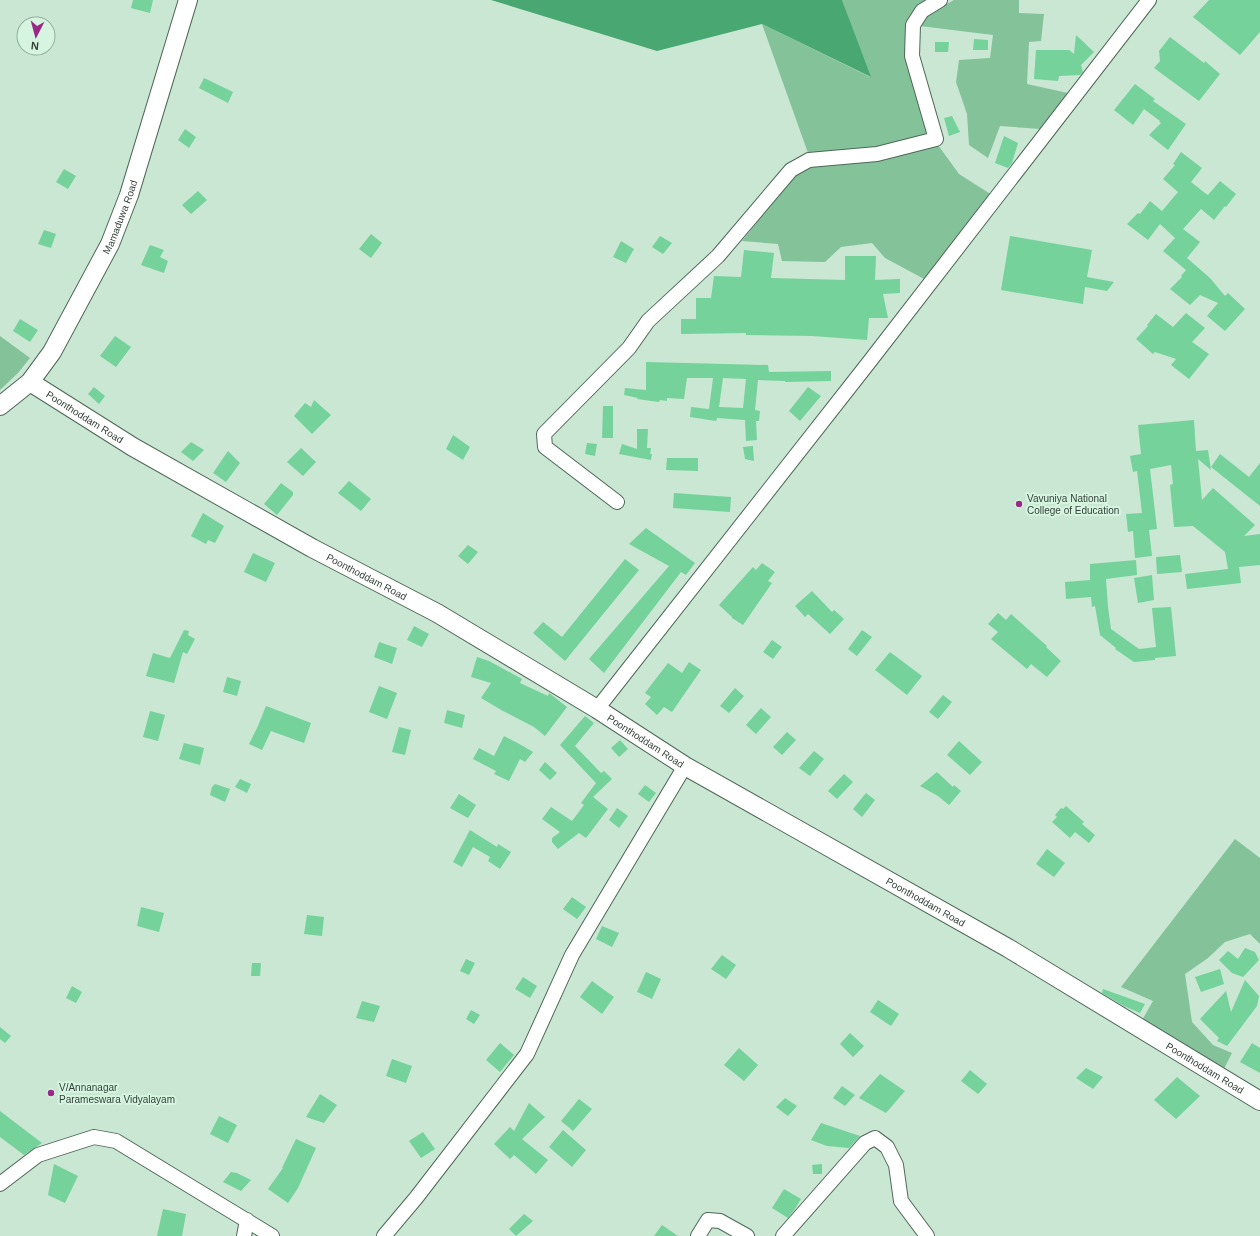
<svg xmlns="http://www.w3.org/2000/svg" width="1260" height="1236" viewBox="0 0 1260 1236" font-family="Helvetica,sans-serif">
  <style>
    .green { fill: #84c29a }
    .water { fill: #49a771 }
    .building { fill: #75d29a; fill-rule: evenodd }
    .lines { fill: none; stroke-linecap: round; stroke-linejoin: round }
    .minor-casing { stroke: #4d6857; stroke-width: 16 }
    .tertiary-casing { stroke: #4d6857; stroke-width: 20 }
    .minor { stroke: #fff; stroke-width: 14 }
    .tertiary { stroke: #fff; stroke-width: 18 }
    .poi-dot { fill: #992886; stroke: #d6f5e0; stroke-width: 1.5 }
    .labels { text-anchor: middle; dominant-baseline: central; stroke-width: 4; stroke-linejoin: round; paint-order: stroke }
    .street-label { font-size: 10px; fill: #344038; stroke: #d6f5e0 }
    .poi-label { font-size: 10px; fill: #344038; stroke: #d6f5e0; text-anchor: start }
  </style>
  <rect width="100%" height="100%" fill="#c9e7d3"/>
  <path class="green" d="M 842,0 L 927,0 L 907,57 L 915,91 L 928,135 L 876,147 L 834,152 L 808,153 L 762,24 L 870,77 Z
    M 954,0 L 1019,0 L 1019,13 L 1044,14 L 1041,41 L 1029,42 L 1027,84 L 1068,93 L 1040,129 L 1000,126 L 988,158 L 969,145 L 967,114 L 956,82 L 959,60 L 990,58 L 993,35 L 920,26 L 927,15 Z
    M 938,145 L 959,174 L 992,195 L 926,280 L 885,258 L 872,243 L 841,247 L 825,262 L 782,261 L 778,244 L 742,241 L 795,175 L 812,167 L 878,161 Z
    M 0,336 L 30,358 L 18,373 L 0,390 Z
    M 1235,839 L 1260,858 L 1260,944 L 1250,934 L 1225,942 L 1208,958 L 1185,974 L 1192,1022 L 1213,1045 L 1232,1053 L 1223,1071 L 1141,1022 L 1153,1001 L 1121,987 Z"/>
  <path class="water" d="M 491,0 L 842,0 L 871,77 L 762,24 L 657,51 Z"/>
  <path class="building" d="M 133,0 L 153,0 L 150,13 L 131,8 Z
    M 1209,0 L 1260,0 L 1260,32 L 1240,55 L 1193,17 Z
    M 1076,35 L 1094,52 L 1081,65 L 1083,72 L 1080,75 L 1059,76 L 1058,81 L 1034,79 L 1036,50 L 1069,50 L 1074,54 Z
    M 1170,37 L 1204,63 L 1205,61 L 1220,74 L 1199,101 L 1154,68 L 1160,61 L 1159,51 Z
    M 974,39 L 988,40 L 988,50 L 973,50 Z
    M 935,42 L 949,42 L 948,52 L 935,52 Z
    M 204,78 L 233,92 L 228,103 L 199,88 Z
    M 1135,84 L 1155,99 L 1153,101 L 1186,124 L 1168,150 L 1149,135 L 1161,123 L 1159,122 L 1160,121 L 1144,109 L 1133,125 L 1114,110 Z
    M 952,116 L 960,132 L 949,136 L 944,118 Z
    M 185,129 L 196,137 L 189,148 L 178,140 Z
    M 1004,136 L 1018,143 L 1012,163 L 1008,168 L 995,163 Z
    M 1181,152 L 1202,168 L 1191,182 L 1205,193 L 1208,195 L 1220,181 L 1236,194 L 1226,207 L 1225,206 L 1214,220 L 1201,209 L 1183,229 L 1200,242 L 1187,258 L 1210,278 L 1225,296 L 1228,293 L 1245,309 L 1225,331 L 1207,316 L 1218,303 L 1200,295 L 1190,305 L 1170,289 L 1182,277 L 1181,276 L 1186,270 L 1163,251 L 1175,238 L 1160,224 L 1148,240 L 1127,224 L 1138,213 L 1140,214 L 1150,201 L 1162,211 L 1178,192 L 1163,179 L 1175,165 L 1173,164 Z
    M 64,169 L 76,176 L 68,189 L 56,182 Z
    M 198,191 L 207,200 L 191,214 L 182,205 Z
    M 44,230 L 56,234 L 51,248 L 38,244 Z
    M 371,234 L 382,243 L 371,258 L 359,249 Z
    M 660,236 L 672,243 L 663,254 L 652,247 Z
    M 1010,236 L 1092,250 L 1087,277 L 1114,282 L 1107,291 L 1085,287 L 1083,304 L 1001,290 Z
    M 621,241 L 634,249 L 626,263 L 613,257 Z
    M 150,245 L 164,250 L 160,257 L 168,261 L 164,273 L 141,265 Z
    M 744,250 L 774,253 L 771,278 L 845,280 L 845,256 L 876,256 L 875,280 L 900,279 L 900,293 L 883,294 L 888,318 L 869,318 L 867,340 L 812,336 L 746,335 L 746,333 L 681,334 L 681,319 L 696,319 L 696,298 L 711,298 L 714,276 L 741,277 Z
    M 1186,313 L 1205,328 L 1192,342 L 1209,354 L 1189,379 L 1171,365 L 1176,359 L 1155,352 L 1153,354 L 1136,339 L 1148,326 L 1147,325 L 1156,314 L 1173,327 Z
    M 20,319 L 38,330 L 30,342 L 13,331 Z
    M 115,336 L 131,347 L 116,367 L 100,356 Z
    M 646,362 L 768,365 L 769,372 L 831,371 L 831,381 L 785,382 L 785,381 L 758,380 L 755,410 L 760,411 L 759,421 L 756,421 L 757,440 L 746,441 L 745,420 L 717,418 L 716,421 L 690,417 L 691,407 L 709,409 L 713,378 L 687,378 L 684,399 L 667,398 L 667,401 L 660,400 L 659,402 L 637,399 L 638,398 L 624,395 L 625,388 L 646,390 ZM 723,378 L 746,379 L 743,408 L 719,407 Z
    M 94,387 L 105,396 L 99,404 L 88,394 Z
    M 808,387 L 821,396 L 800,421 L 789,411 Z
    M 314,400 L 331,415 L 312,434 L 294,416 L 305,403 L 311,407 Z
    M 603,406 L 613,406 L 613,438 L 602,438 Z
    M 1194,420 L 1196,451 L 1208,450 L 1211,470 L 1198,459 L 1202,500 L 1213,488 L 1255,525 L 1244,536 L 1260,534 L 1260,565 L 1239,567 L 1241,583 L 1187,589 L 1185,574 L 1228,569 L 1225,552 L 1208,538 L 1193,526 L 1174,527 L 1170,485 L 1173,484 L 1171,465 L 1150,469 L 1157,529 L 1149,530 L 1152,556 L 1135,558 L 1133,531 L 1128,532 L 1126,514 L 1142,513 L 1137,471 L 1133,472 L 1130,456 L 1141,454 L 1138,425 Z
    M 637,429 L 648,429 L 647,448 L 651,448 L 650,454 L 652,454 L 651,460 L 619,454 L 622,444 L 637,449 Z
    M 453,435 L 470,447 L 463,460 L 446,449 Z
    M 191,442 L 204,450 L 193,461 L 181,452 Z
    M 587,443 L 597,444 L 595,456 L 585,454 Z
    M 753,446 L 754,461 L 745,459 L 743,447 Z
    M 301,448 L 316,462 L 303,476 L 287,462 Z
    M 228,451 L 240,463 L 226,482 L 213,473 Z
    M 1220,454 L 1249,477 L 1260,463 L 1260,506 L 1211,467 Z
    M 667,458 L 698,458 L 698,471 L 666,470 Z
    M 349,481 L 371,499 L 361,511 L 338,493 Z
    M 281,483 L 293,492 L 293,495 L 277,515 L 264,504 Z
    M 674,493 L 731,497 L 730,512 L 673,508 Z
    M 203,513 L 224,526 L 215,543 L 208,540 L 206,544 L 191,536 Z
    M 646,528 L 695,563 L 686,575 L 681,572 L 604,673 L 589,659 L 669,566 L 629,544 Z
    M 468,545 L 478,552 L 468,564 L 458,556 Z
    M 253,553 L 275,563 L 266,582 L 244,572 Z
    M 1180,555 L 1182,572 L 1157,574 L 1156,557 Z
    M 625,559 L 639,570 L 565,661 L 533,633 L 543,622 L 562,637 Z
    M 1136,560 L 1137,575 L 1106,579 L 1108,607 L 1111,629 L 1139,649 L 1156,647 L 1152,608 L 1171,607 L 1176,656 L 1155,658 L 1155,660 L 1134,662 L 1115,649 L 1116,648 L 1100,635 L 1095,606 L 1092,607 L 1091,597 L 1066,599 L 1065,582 L 1090,580 L 1090,564 Z
    M 762,563 L 775,572 L 768,581 L 772,583 L 743,625 L 732,618 L 732,617 L 719,605 L 753,567 L 756,570 Z
    M 1152,575 L 1154,600 L 1138,603 L 1134,578 Z
    M 812,591 L 832,612 L 834,610 L 844,619 L 830,634 L 808,614 L 805,617 L 795,606 Z
    M 998,613 L 1006,620 L 1011,614 L 1047,646 L 1046,647 L 1061,661 L 1047,677 L 1031,664 L 1027,669 L 991,639 L 998,632 L 988,624 Z
    M 414,626 L 429,634 L 422,647 L 407,640 Z
    M 184,630 L 189,631 L 188,635 L 195,639 L 187,654 L 183,652 L 174,683 L 146,676 L 153,653 L 170,658 Z
    M 862,630 L 872,637 L 857,656 L 848,649 Z
    M 772,640 L 782,647 L 773,659 L 763,652 Z
    M 379,642 L 397,648 L 392,664 L 374,657 Z
    M 890,652 L 922,676 L 907,695 L 875,670 Z
    M 477,657 L 489,661 L 522,679 L 520,683 L 548,696 L 549,693 L 567,707 L 545,736 L 534,727 L 503,711 L 481,698 L 491,683 L 471,677 Z
    M 689,662 L 701,670 L 672,712 L 664,707 L 657,715 L 645,704 L 651,697 L 645,693 L 668,663 L 682,673 Z
    M 227,677 L 241,681 L 237,696 L 223,692 Z
    M 379,686 L 397,693 L 387,719 L 369,712 Z
    M 735,688 L 744,696 L 729,713 L 720,706 Z
    M 943,695 L 952,702 L 938,719 L 929,712 Z
    M 266,706 L 311,723 L 304,743 L 271,731 L 262,750 L 249,744 L 258,726 Z
    M 761,708 L 771,717 L 756,734 L 746,725 Z
    M 447,710 L 465,715 L 462,728 L 444,723 Z
    M 150,711 L 165,715 L 158,741 L 143,737 Z
    M 585,716 L 594,723 L 575,746 L 601,773 L 604,771 L 612,779 L 593,797 L 608,809 L 586,838 L 579,833 L 558,849 L 552,842 L 552,838 L 560,832 L 542,819 L 551,807 L 572,821 L 584,805 L 581,803 L 596,783 L 560,745 Z
    M 399,727 L 411,730 L 405,755 L 392,752 Z
    M 787,732 L 796,740 L 782,755 L 773,747 Z
    M 504,736 L 523,746 L 533,752 L 525,762 L 520,759 L 509,781 L 494,774 L 496,771 L 473,759 L 479,748 L 494,756 Z
    M 620,740 L 628,749 L 619,757 L 611,748 Z
    M 959,741 L 982,762 L 970,775 L 947,755 Z
    M 184,743 L 204,748 L 200,765 L 179,759 Z
    M 814,751 L 824,759 L 810,776 L 799,768 Z
    M 545,762 L 557,773 L 550,780 L 539,770 Z
    M 937,772 L 953,787 L 954,785 L 961,791 L 949,805 L 938,796 L 920,786 Z
    M 844,774 L 853,782 L 837,799 L 828,791 Z
    M 240,779 L 251,784 L 247,793 L 235,787 Z
    M 215,784 L 230,789 L 225,802 L 210,795 L 212,787 Z
    M 645,785 L 656,793 L 649,802 L 638,794 Z
    M 866,793 L 875,800 L 862,817 L 853,809 Z
    M 459,794 L 476,805 L 468,818 L 450,808 Z
    M 1066,806 L 1084,822 L 1082,824 L 1095,835 L 1089,843 L 1075,832 L 1070,838 L 1052,822 L 1057,817 L 1055,815 L 1061,808 L 1063,809 Z
    M 617,808 L 628,816 L 619,828 L 609,820 Z
    M 470,830 L 497,847 L 498,844 L 511,852 L 500,869 L 488,861 L 490,857 L 473,847 L 462,867 L 453,862 Z
    M 1047,849 L 1065,863 L 1054,877 L 1036,864 Z
    M 572,897 L 586,907 L 577,919 L 563,909 Z
    M 141,907 L 164,913 L 159,932 L 137,926 Z
    M 307,915 L 324,917 L 322,936 L 304,934 Z
    M 602,926 L 619,933 L 612,947 L 596,939 Z
    M 1245,948 L 1255,952 L 1259,960 L 1243,977 L 1232,973 L 1219,960 L 1228,951 L 1238,959 Z
    M 722,955 L 736,965 L 726,979 L 711,969 Z
    M 466,959 L 475,963 L 469,975 L 460,971 Z
    M 252,963 L 261,963 L 260,976 L 251,976 Z
    M 1220,969 L 1224,984 L 1201,992 L 1195,977 Z
    M 646,972 L 661,979 L 652,999 L 637,992 Z
    M 523,977 L 537,986 L 530,998 L 515,989 Z
    M 1245,980 L 1259,996 L 1257,1006 L 1227,1046 L 1217,1041 L 1219,1038 L 1200,1019 L 1226,991 L 1231,1012 Z
    M 592,981 L 614,997 L 602,1014 L 580,997 Z
    M 72,986 L 82,992 L 76,1003 L 66,998 Z
    M 1103,989 L 1145,1004 L 1140,1013 L 1124,1006 L 1102,993 Z
    M 878,1000 L 899,1014 L 891,1026 L 870,1012 Z
    M 362,1001 L 380,1006 L 374,1022 L 356,1018 Z
    M 471,1010 L 480,1015 L 474,1024 L 466,1019 Z
    M 0,1027 L 11,1036 L 5,1043 L 0,1039 Z
    M 850,1033 L 864,1046 L 853,1057 L 840,1044 Z
    M 500,1043 L 514,1055 L 500,1072 L 486,1060 Z
    M 1252,1043 L 1260,1048 L 1260,1073 L 1240,1062 Z
    M 739,1048 L 758,1065 L 744,1081 L 724,1065 Z
    M 392,1059 L 412,1066 L 406,1083 L 386,1076 Z
    M 1086,1068 L 1103,1077 L 1093,1089 L 1076,1078 Z
    M 970,1070 L 987,1084 L 978,1094 L 961,1081 Z
    M 880,1074 L 905,1091 L 886,1113 L 859,1098 Z
    M 1177,1077 L 1200,1096 L 1176,1119 L 1154,1100 Z
    M 842,1086 L 855,1095 L 845,1106 L 833,1098 Z
    M 320,1094 L 337,1105 L 324,1123 L 306,1117 Z
    M 785,1098 L 797,1106 L 788,1116 L 776,1107 Z
    M 579,1099 L 592,1109 L 573,1131 L 561,1121 Z
    M 529,1103 L 545,1117 L 522,1139 L 548,1160 L 536,1174 L 514,1155 L 510,1159 L 494,1144 L 510,1127 L 514,1131 Z
    M 0,1111 L 42,1143 L 24,1155 L 0,1137 Z
    M 219,1116 L 237,1125 L 228,1143 L 210,1134 Z
    M 821,1123 L 860,1136 L 849,1148 L 827,1146 L 811,1140 Z
    M 563,1130 L 586,1150 L 572,1167 L 549,1147 Z
    M 423,1132 L 435,1149 L 421,1158 L 409,1141 Z
    M 296,1139 L 316,1148 L 298,1188 L 288,1203 L 268,1189 L 283,1168 L 282,1168 Z
    M 54,1164 L 78,1176 L 65,1203 L 48,1195 Z
    M 822,1164 L 822,1174 L 813,1174 L 812,1165 Z
    M 231,1172 L 237,1173 L 251,1180 L 241,1191 L 223,1182 Z
    M 784,1189 L 801,1199 L 795,1209 L 788,1218 L 772,1208 Z
    M 163,1209 L 186,1214 L 182,1236 L 157,1236 Z
    M 524,1214 L 533,1221 L 516,1236 L 509,1229 Z
    M 662,1225 L 678,1236 L 654,1236 Z"/>
  <g class="lines">
    <defs>
      <path id="minor" d="M 617,502 L 545,447 L 544,434 L 629,348 L 648,321 L 718,256 L 791,170 L 809,160 L 877,154 L 936,139 L 912,56 L 913,25 L 922,11 L 940,0
        M 597,709 L 870,361 L 1149,0
        M 0,1184 L 38,1155 L 94,1137 L 116,1141 L 272,1236
        M 244,1236 L 247,1220
        M 384,1236 L 416,1198 L 527,1054 L 572,955 L 685,766
        M 698,1236 L 708,1220 L 720,1221 L 747,1236
        M 783,1236 L 865,1143 L 875,1138 L 887,1147 L 896,1165 L 901,1201 L 927,1236"/>
      <g id="tertiary">
        <path id="s1" d="M 30,382 L 133,447 L 312,548 L 437,613 L 597,709 L 685,766 L 1008,948 L 1260,1101"/>
        <path id="s2" d="M 0,406 L 30,382 L 52,352 L 110,244 L 129,195 L 188,0"/>
      </g>
    </defs>
    <use href="#minor" class="minor-casing"/>
    <use href="#tertiary" class="tertiary-casing"/>
    <use href="#minor" class="minor"/>
    <use href="#tertiary" class="tertiary"/>
  </g>
  <g class="poi-dot">
    <circle cx="1019" cy="504" r="4"/>
    <circle cx="51" cy="1093" r="4"/>
  </g>
  <g class="labels">
    <g class="street-label">
      <text stroke="none"><textPath href="#s2" startOffset="227">Mamaduwa Road</textPath></text>
      <text stroke="none"><textPath href="#s1" startOffset="65">Poonthoddam Road</textPath></text>
      <text stroke="none"><textPath href="#s1" startOffset="389">Poonthoddam Road</textPath></text>
      <text stroke="none"><textPath href="#s1" startOffset="713">Poonthoddam Road</textPath></text>
      <text stroke="none"><textPath href="#s1" startOffset="1036">Poonthoddam Road</textPath></text>
      <text stroke="none"><textPath href="#s1" startOffset="1361">Poonthoddam Road</textPath></text>
    </g>
    <g class="poi-label">
      <text x="1027" y="498">Vavuniya National<tspan x="1027" dy="12">College of Education</tspan></text>
      <text x="59" y="1087">V/Annanagar<tspan x="59" dy="12">Parameswara Vidyalayam</tspan></text>
    </g>
  </g>
  <g transform="translate(36 36) rotate(186)"><circle r="19" fill="#d6f5e0" stroke="#95ad9d"/>
  <path d="M0-3L7 15L0 10L-7 15Z" fill="#992886"/>
  <text y="-6" font-size="11" font-weight="bold" text-anchor="middle" fill="#344038">N</text>
  </g>
</svg>
